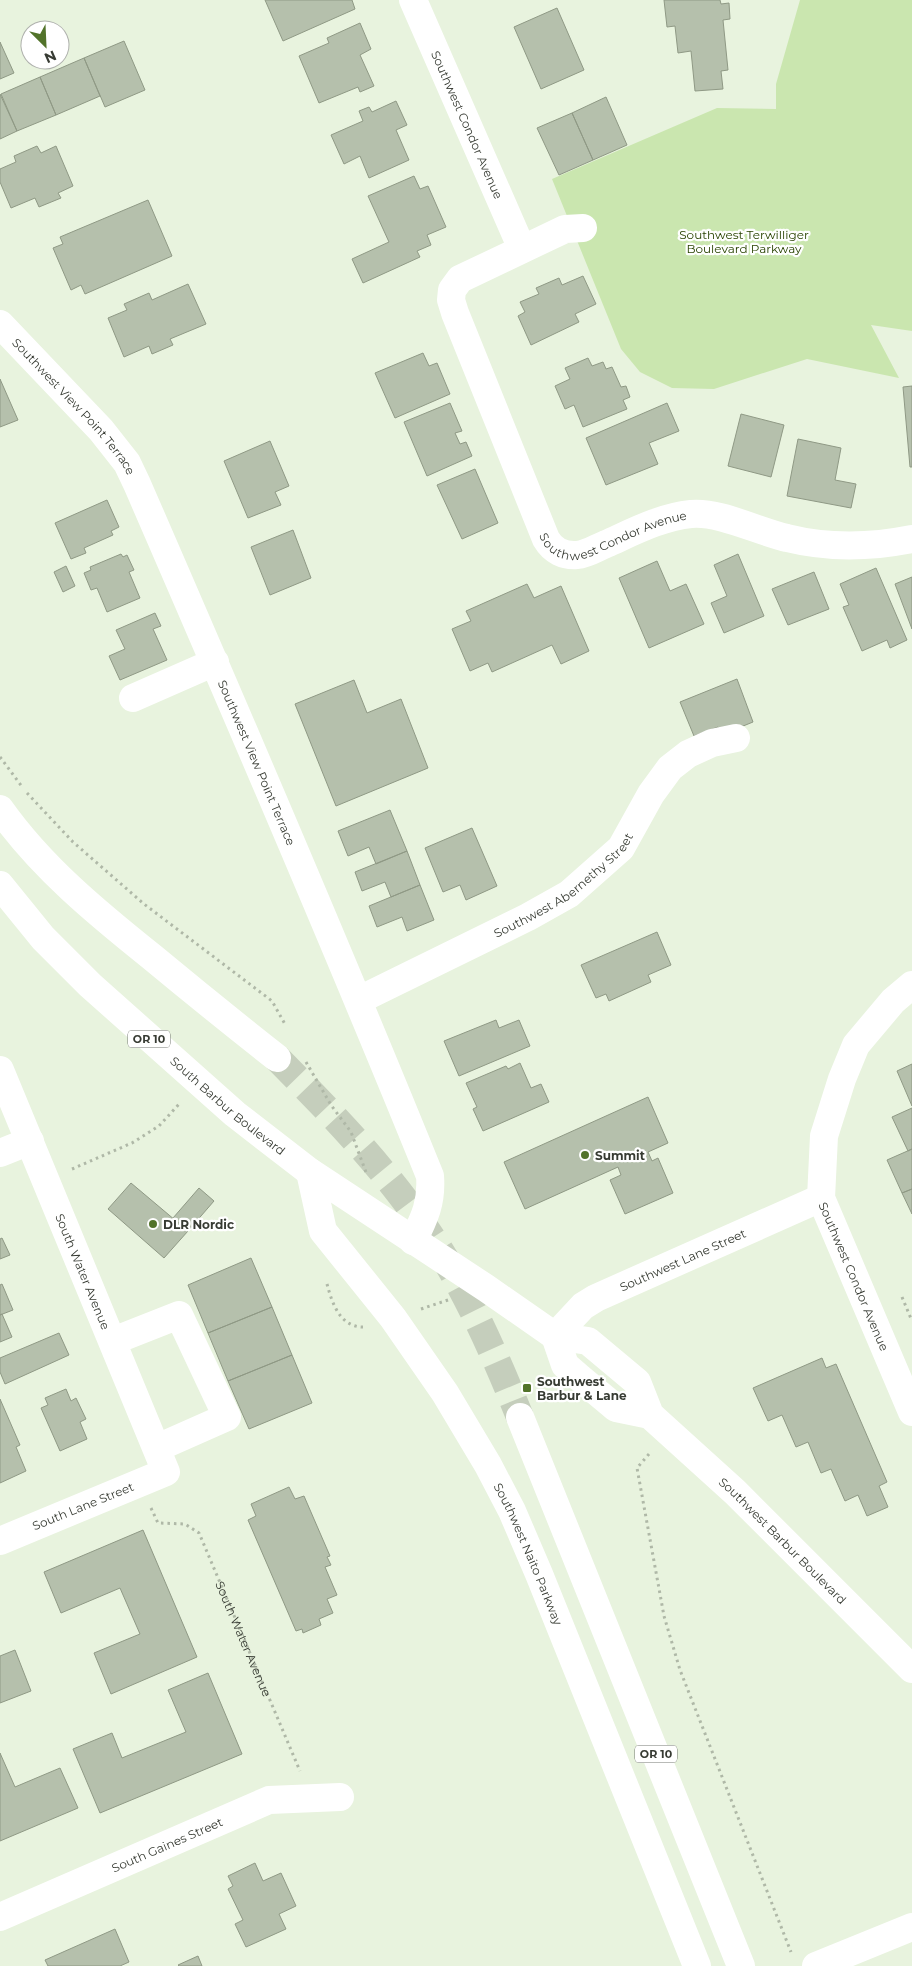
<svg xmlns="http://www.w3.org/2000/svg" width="912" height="1966" viewBox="0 0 912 1966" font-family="Montserrat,sans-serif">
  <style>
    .green { fill: #cae6af }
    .building { fill: #b5c0ac; stroke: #8f9985 }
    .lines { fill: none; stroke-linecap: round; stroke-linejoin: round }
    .major-tunnel { stroke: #c5cebc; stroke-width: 28; stroke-dasharray: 28 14; stroke-linecap: butt }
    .path { stroke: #afb8a7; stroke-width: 3; stroke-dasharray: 2.5 4; stroke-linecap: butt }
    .minor { stroke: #fff; stroke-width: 28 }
    .major { stroke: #fff; stroke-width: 28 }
    .poi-dot { fill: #52732a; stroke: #fff; stroke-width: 2 }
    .labels { text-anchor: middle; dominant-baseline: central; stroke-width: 4.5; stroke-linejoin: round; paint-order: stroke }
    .shield { fill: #fff; stroke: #737670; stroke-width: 1 }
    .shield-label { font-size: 11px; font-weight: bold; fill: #373b33 }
    .street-label { font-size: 12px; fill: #373b33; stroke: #fff }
    .park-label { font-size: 12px; fill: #284200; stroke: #fff }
    .poi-label { font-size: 12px; font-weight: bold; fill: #373b33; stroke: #fff; text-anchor: start }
  </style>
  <rect width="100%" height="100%" fill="#e8f3de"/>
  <path class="green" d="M 800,0 L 912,0 L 912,331 L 871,325 L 899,378 L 807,359 L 714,389 L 672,388 L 640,372 L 621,349 L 552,179 L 717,108 L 776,109 L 776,84 Z"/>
  <path class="building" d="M 265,0 L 352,0 L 355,9 L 283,41 Z
    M 664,0 L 720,0 L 721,4 L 729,3 L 730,19 L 723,20 L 728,70 L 721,71 L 723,89 L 695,91 L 691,51 L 678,53 L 675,26 L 667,27 Z
    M 557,8 L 584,70 L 541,89 L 514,27 Z
    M 360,23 L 371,49 L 360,55 L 374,86 L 360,92 L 358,87 L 319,103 L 299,56 L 329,43 L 327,38 Z
    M 124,41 L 145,90 L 105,107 L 84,58 Z
    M 0,42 L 14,73 L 0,79 Z
    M 84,58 L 100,96 L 56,115 L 40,77 Z
    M 40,77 L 56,115 L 17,131 L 1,94 Z
    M 0,94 L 17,131 L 0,139 Z
    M 606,97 L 627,145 L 593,160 L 572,113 Z
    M 396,101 L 407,125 L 396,130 L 409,160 L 369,178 L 360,156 L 344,164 L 331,135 L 363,121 L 359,111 L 369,107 L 372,112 Z
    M 572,113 L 593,160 L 559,175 L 537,128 Z
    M 37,146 L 41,153 L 56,146 L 73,186 L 58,193 L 61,198 L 39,207 L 35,198 L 11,208 L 0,182 L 0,169 L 16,162 L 14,156 Z
    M 414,176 L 420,189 L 428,186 L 446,227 L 427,235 L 431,245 L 417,251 L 420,257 L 363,283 L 352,259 L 389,242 L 368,196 Z
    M 148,200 L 172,256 L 85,294 L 81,285 L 71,290 L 53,248 L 63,244 L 60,237 Z
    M 583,276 L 596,304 L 575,314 L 579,322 L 531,345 L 518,316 L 525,312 L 520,302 L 539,294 L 536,288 L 559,278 L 562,285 Z
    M 188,284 L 206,324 L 170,339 L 173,345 L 152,354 L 149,346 L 124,357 L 108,318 L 127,310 L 124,304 L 149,293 L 152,300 Z
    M 423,353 L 429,366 L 437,363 L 450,394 L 395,418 L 375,373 Z
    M 588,358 L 592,366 L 603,362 L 606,369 L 612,367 L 621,387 L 626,386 L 630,397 L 623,400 L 627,409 L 583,427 L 574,405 L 565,409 L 555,386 L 570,379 L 565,368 Z
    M 0,379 L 18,420 L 0,427 Z
    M 912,386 L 912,467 L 910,467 L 903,387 Z
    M 450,403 L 462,431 L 455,433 L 460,444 L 466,442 L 472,456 L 427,476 L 404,422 Z
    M 667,403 L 679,431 L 649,443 L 658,464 L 606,485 L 586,438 Z
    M 741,414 L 784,425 L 771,477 L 728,466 Z
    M 798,439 L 841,448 L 835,480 L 856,484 L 851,508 L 787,496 Z
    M 270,441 L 289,486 L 275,492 L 281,505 L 248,518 L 224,461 Z
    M 475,469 L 498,523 L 462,539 L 437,485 Z
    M 107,500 L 119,527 L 111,531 L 113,535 L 84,548 L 86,553 L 71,559 L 55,523 Z
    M 293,530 L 311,578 L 270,595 L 251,547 Z
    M 121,554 L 123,557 L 127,555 L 134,570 L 129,572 L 140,598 L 107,612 L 97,588 L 91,590 L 84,573 L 91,570 L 90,567 Z
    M 738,554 L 764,616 L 724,633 L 711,603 L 727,596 L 714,565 Z
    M 657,561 L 670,591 L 686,584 L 704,624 L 649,648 L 619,578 Z
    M 66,566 L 75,586 L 63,592 L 54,572 Z
    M 876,568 L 907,640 L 890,648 L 887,640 L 862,651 L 843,607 L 849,605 L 840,584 Z
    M 814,572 L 829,609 L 788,625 L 772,589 Z
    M 912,577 L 912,629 L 895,584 Z
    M 527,584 L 534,598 L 561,586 L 589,651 L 561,664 L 552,645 L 492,672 L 488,663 L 470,671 L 452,629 L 471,621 L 466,611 Z
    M 155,613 L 161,626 L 153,629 L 167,660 L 120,680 L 109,656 L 125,649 L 116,630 Z
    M 737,679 L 753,722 L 721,735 L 718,727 L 694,736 L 680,702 Z
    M 354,680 L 367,713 L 401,699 L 428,768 L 336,806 L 295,704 Z
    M 390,810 L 407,851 L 376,864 L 369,847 L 348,856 L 338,831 Z
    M 472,828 L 497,886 L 466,900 L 460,885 L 443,892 L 425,848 Z
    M 407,851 L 420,885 L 391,897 L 385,882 L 362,891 L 355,872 Z
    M 420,885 L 434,920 L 407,931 L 402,917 L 377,927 L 369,906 Z
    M 657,932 L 671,965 L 648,975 L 651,982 L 609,1001 L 606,994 L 596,998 L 581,965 Z
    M 496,1020 L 499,1028 L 519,1020 L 530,1046 L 459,1076 L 444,1041 Z
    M 520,1063 L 531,1088 L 541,1084 L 549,1102 L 483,1131 L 473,1109 L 477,1107 L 466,1083 L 506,1066 L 508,1069 Z
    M 912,1064 L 912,1106 L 897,1071 Z
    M 648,1097 L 668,1143 L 648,1152 L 652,1161 L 658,1158 L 673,1193 L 625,1214 L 610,1180 L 621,1175 L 618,1167 L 525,1209 L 504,1162 Z
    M 912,1108 L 912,1149 L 908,1151 L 892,1117 Z
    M 912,1149 L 912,1189 L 902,1193 L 887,1160 Z
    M 131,1183 L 188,1231 L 164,1258 L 108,1209 Z
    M 199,1188 L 214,1201 L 188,1231 L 173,1218 Z
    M 912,1189 L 912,1214 L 902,1193 Z
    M 2,1238 L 10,1255 L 0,1259 L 0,1239 Z
    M 251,1258 L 272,1307 L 208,1333 L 188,1285 Z
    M 2,1284 L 13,1310 L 0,1315 L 0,1285 Z
    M 272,1307 L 292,1355 L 228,1381 L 208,1333 Z
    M 2,1314 L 12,1337 L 0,1342 L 0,1315 Z
    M 59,1333 L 69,1355 L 5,1384 L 0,1372 L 0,1358 Z
    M 292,1355 L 312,1403 L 249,1429 L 228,1381 Z
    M 822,1358 L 826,1368 L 836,1364 L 887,1482 L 879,1486 L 888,1507 L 867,1516 L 858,1495 L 845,1501 L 831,1469 L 821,1473 L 808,1442 L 796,1447 L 782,1415 L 768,1421 L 753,1388 Z
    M 66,1389 L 71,1401 L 76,1398 L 86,1419 L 80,1422 L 87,1439 L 60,1451 L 41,1408 L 48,1405 L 45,1398 Z
    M 0,1399 L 20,1445 L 16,1447 L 26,1471 L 0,1483 Z
    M 289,1487 L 295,1499 L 304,1496 L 330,1556 L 327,1557 L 331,1565 L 325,1567 L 337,1595 L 327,1599 L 333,1613 L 319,1619 L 321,1625 L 303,1633 L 302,1629 L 296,1631 L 248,1520 L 256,1516 L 251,1504 Z
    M 143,1530 L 197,1657 L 111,1694 L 94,1653 L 140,1634 L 120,1588 L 61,1613 L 44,1572 Z
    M 15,1650 L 31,1691 L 0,1703 L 0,1656 Z
    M 208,1673 L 242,1754 L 100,1813 L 73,1749 L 112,1733 L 122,1758 L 186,1732 L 168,1690 Z
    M 0,1753 L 15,1787 L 60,1768 L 78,1808 L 0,1841 Z
    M 255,1863 L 263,1881 L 281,1873 L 296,1906 L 279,1914 L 286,1929 L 246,1947 L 235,1924 L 243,1920 L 228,1889 L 233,1886 L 228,1876 Z
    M 115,1929 L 129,1962 L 120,1966 L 48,1966 L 45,1960 Z
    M 198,1956 L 202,1966 L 179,1966 L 178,1965 Z"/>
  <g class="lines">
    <path class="major-tunnel" d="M 277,1058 C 341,1123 405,1189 451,1269 C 478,1317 500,1367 520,1417"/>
    <g class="path">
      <path d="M 0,757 L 23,788"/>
      <path d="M 27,793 L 73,842 L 144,904 L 272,1001 L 286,1026"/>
      <path d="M 306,1062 L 331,1105 L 351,1132 L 367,1175"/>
      <path d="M 72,1169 L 132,1143 L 159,1126 L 180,1103"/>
      <path d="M 327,1284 C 332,1303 340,1327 363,1327"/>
      <path d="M 902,1297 L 912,1321"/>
      <path d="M 421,1309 L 451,1299"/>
      <path d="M 649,1454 L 637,1468 L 664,1616 L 680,1670 L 791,1952"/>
      <path id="s1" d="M 151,1508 L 158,1523 L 185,1524 L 199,1533 L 300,1771"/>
    </g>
    <g class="minor">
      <path id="s2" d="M 413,0 L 522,249"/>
      <path id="s3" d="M 583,228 L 565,229 L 460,279 L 452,290 L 451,300 L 455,313 L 546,539 C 553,551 564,556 577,555 C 588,554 596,548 606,544 C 633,532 661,517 691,514 C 718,511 760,532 787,538 C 827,548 872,547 912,539"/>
      <path id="s4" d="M 0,324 L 101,430 L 127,463 L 137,484 C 237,714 336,944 430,1176 C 432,1202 425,1217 413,1241"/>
      <path d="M 133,698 L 215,662"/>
      <path id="s5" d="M 912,985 L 893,1001 L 856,1045 L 842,1079 L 824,1136 L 821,1198 L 912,1412"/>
      <path id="s6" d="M 359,1000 L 528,917 L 569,894 L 621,848 L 651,794 L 670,768 L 688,754 L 712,743 L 736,738"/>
      <path id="s7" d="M 0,1070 L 166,1472 L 0,1541"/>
      <path d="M 0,1153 L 30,1141"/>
      <path id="s8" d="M 555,1336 L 583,1306 L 596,1298 L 821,1198"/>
      <path d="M 113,1341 L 179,1315 L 227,1417 L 157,1448"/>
      <path id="s9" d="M 0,1917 L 269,1800 L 340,1797"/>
      <path d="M 816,1966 L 912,1927"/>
    </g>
    <g class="major">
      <path d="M 0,809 C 41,867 97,913 152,957 C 193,991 235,1025 277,1058"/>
      <path id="s10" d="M 0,885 L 43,938 L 90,985 L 235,1114 L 310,1172 L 486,1288 L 555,1336 L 588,1341 L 637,1382 L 650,1415 L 735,1492 L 912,1669"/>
      <path id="s11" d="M 310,1172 L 323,1231 L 393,1318 L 445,1393 L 488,1465 L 512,1511 L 539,1574 L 697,1966"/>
      <path d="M 555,1336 L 565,1365 L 580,1378 L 616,1408 L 650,1415"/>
      <path d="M 520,1417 L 741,1966"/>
    </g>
  </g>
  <g class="poi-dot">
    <circle cx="585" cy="1155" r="5"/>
    <circle cx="153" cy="1224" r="5"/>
    <rect x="522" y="1383" width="10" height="10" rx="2.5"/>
  </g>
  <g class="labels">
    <g class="shield">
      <rect x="128" y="1030.5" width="42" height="17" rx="4"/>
      <rect x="635" y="1745.5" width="42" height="17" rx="4"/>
    </g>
    <g class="shield-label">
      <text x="149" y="1039">OR 10</text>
      <text x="656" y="1754">OR 10</text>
    </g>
    <g class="street-label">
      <text stroke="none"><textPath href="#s2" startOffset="136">Southwest Condor Avenue</textPath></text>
      <text stroke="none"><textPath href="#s4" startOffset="111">Southwest View Point Terrace</textPath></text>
      <text stroke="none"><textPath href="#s3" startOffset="489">Southwest Condor Avenue</textPath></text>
      <text stroke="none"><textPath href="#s4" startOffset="515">Southwest View Point Terrace</textPath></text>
      <text stroke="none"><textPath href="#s6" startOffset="236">Southwest Abernethy Street</textPath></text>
      <text stroke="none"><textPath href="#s10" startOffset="318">South Barbur Boulevard</textPath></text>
      <text stroke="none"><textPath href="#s8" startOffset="151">Southwest Lane Street</textPath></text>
      <text stroke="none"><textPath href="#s7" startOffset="218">South Water Avenue</textPath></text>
      <text stroke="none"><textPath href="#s5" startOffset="326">Southwest Condor Avenue</textPath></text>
      <text transform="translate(83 1506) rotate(-22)">South Lane Street</text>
      <text stroke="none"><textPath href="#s10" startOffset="1034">Southwest Barbur Boulevard</textPath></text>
      <text stroke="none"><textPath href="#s11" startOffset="445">Southwest Naito Parkway</textPath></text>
      <text stroke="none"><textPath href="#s1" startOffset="175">South Water Avenue</textPath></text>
      <text stroke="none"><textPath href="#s9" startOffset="182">South Gaines Street</textPath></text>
    </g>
    <g class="park-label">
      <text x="744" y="234">Southwest Terwilliger<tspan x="744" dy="14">Boulevard Parkway</tspan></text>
    </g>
    <g class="poi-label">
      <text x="595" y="1155">Summit</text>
      <text x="163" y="1224">DLR Nordic</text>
      <text x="537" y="1381">Southwest<tspan x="537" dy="14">Barbur &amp; Lane</tspan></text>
    </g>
  </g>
  <g transform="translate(45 45) rotate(156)"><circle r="24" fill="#ffffff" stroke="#afb1ad"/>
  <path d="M0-4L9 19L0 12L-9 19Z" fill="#52732a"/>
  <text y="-8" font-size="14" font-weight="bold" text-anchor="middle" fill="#373b33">N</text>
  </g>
</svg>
